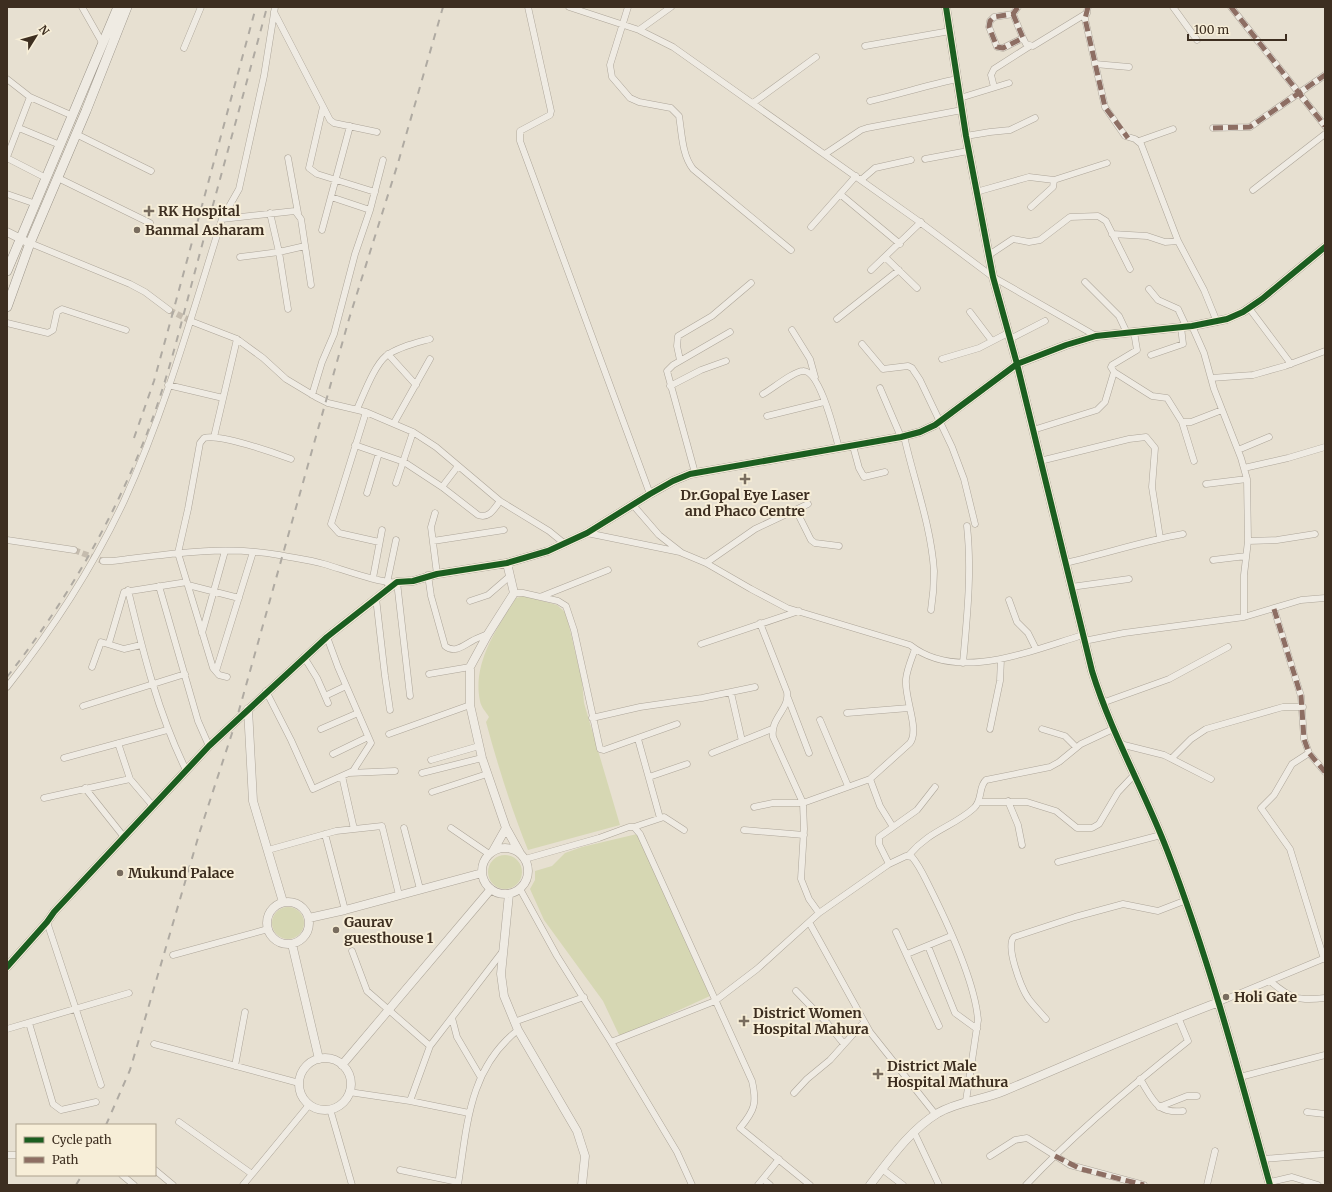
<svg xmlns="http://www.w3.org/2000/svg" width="1332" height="1192" viewBox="0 0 1332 1192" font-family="Merriweather,serif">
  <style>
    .green { fill: #d6d7b3 }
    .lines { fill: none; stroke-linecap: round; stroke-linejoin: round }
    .minor-tunnel { stroke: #c5bcae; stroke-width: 6; stroke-dasharray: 6 3; stroke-linecap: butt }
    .minor-casing { stroke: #ada599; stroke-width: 7 }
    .tertiary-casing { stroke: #ada599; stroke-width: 9 }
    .secondary-casing { stroke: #9c958a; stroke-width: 10 }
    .minor { stroke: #efebe3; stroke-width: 6 }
    .tertiary { stroke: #efebe3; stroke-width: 8 }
    .secondary { stroke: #efebe3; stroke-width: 9 }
    .rail { stroke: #afaaa2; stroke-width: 2; stroke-dasharray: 7 7; stroke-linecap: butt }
    .quiet { stroke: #8d6e63; stroke-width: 5; stroke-dasharray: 10 5; stroke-linecap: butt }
    .cycleway-casing { stroke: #f7eed8; stroke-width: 8 }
    .cycleway { stroke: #1b5e20; stroke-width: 6 }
    .poi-dot { fill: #786c5e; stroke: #f7eed8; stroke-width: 1.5 }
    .labels { text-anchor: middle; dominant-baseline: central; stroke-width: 4; stroke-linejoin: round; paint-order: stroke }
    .poi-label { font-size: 14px; font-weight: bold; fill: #3d2e20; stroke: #f7eed8; text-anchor: start }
  </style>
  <rect width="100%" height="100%" fill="#e7e0d1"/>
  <path class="green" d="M 524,596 L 557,605 L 566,613 L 582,681 L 584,703 L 620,825 L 528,850 C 511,808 498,766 486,722 L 489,717 C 486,712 481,707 480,701 C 472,663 497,628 516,598 Z
    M 637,834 L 710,996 L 620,1037 L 603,1001 L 544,920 L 530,889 L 535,880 L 535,871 L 552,866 L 565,853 L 582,847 Z
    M488 872a17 17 0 1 1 34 0a17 17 0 1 1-34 0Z
    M272 923a16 16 0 1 1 32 0a16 16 0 1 1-32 0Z"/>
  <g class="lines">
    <path class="minor-tunnel" d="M 169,310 L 193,322
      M 74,550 L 103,561"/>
    <defs>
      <path id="minor" d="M 82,7 L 103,44
        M 528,7 L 551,111 L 550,115 L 520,131 L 520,141 L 650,494
        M 569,7 L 639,30 L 673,47 L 917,220 L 993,277 L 1096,336
        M 628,7 L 610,65 L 612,77 L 630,98 L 639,102 L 671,108 L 679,116 C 682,134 682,155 693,169 L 791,250
        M 1088,7 L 1085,19 L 1105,107 L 1125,136 L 1135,139 L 1141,144 L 1178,241 L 1204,290 L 1217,322
        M 1173,7 L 1197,40
        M 1231,7 L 1325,126
        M 274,12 L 330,120 L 334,123 L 377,132
        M 1013,14 L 1023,38 L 1003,48 L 997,47 L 989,27 L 990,21 L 994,17 L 1013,14 L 1018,7
        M 639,30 L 671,7
        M 1023,38 L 1026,44 L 1033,46 L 1087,13
        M 865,46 L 950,31
        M 184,48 L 201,7
        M 1095,64 L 1129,67
        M 7,79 L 30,97 L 7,157
        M 994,87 L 991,75 L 994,69 L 1030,46
        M 30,97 L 73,116
        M 960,98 L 1009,83
        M 870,101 C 900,94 928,85 957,79
        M 753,103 L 816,57
        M 323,107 L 309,168 L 317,174 L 375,192
        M 19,128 L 60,145
        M 1213,128 L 1250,127 L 1325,75
        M 76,134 L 151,171
        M 966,136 L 990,132 L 1010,130 L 1035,118
        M 1139,141 L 1173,129
        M 825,154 L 861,130 L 867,128 L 962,110
        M 7,158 L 46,178
        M 288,158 L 298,213
        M 925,159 L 968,151
        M 58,178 L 150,223
        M 861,180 L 875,168 L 911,160
        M 1253,190 L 1325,134
        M 976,192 L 1029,177 L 1054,180 L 1107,163
        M 7,194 L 36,204
        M 840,194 L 900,244
        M 331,197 L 370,210
        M 1031,207 L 1053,187 L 1054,180
        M 270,213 L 279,252 L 288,309
        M 222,219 L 295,211 L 301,219 L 311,285
        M 811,227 L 856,176
        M 322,230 L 350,126
        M 1112,234 L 1147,236 L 1165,242 L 1178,241
        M 30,243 L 130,284 L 145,292 L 169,310
        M 989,255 L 1013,239 L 1029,242 L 1040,240 L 1070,217 L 1098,216 L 1106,221 L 1130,269
        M 240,257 L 279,252 L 305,246
        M 885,257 L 917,288
        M 871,270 L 921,222
        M 1085,282 L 1119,316 L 1127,333
        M 1149,289 L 1158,300 L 1178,309 L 1186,326
        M 1249,308 L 1291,364
        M 970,312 L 992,341
        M 837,319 L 899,270
        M 193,322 L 237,339 L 263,358 L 286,379 L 316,397 L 328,403 L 366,412 L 413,432 L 436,447 L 500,501 L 549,531 L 565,544
        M 7,323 L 48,333 L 53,330 L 57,312 L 62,309 L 126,330
        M 1192,326 L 1204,353 L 1214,389 L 1241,458 L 1247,479 L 1248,541 L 1244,575 L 1244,617
        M 792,330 L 810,359 L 815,377
        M 1134,332 L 1137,350 L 1112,365 L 1111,367 L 1114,372 L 1152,396 L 1167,398 L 1182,422 L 1191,422 L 1222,410
        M 1010,339 L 1045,321
        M 862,344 L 883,369 L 908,366 L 912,368 L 920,380 L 952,447 L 964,479 L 975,524
        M 388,354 L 416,385
        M 1151,355 L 1183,344 L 1181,327
        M 942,359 L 979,348 L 1008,333
        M 680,360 L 677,346 L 678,336 L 712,316 L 751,283
        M 1211,378 L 1253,375 L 1285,366 L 1325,351
        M 168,385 L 223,398
        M 670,386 L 701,370 L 726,361
        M 880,388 L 901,437
        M 763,394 C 772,389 794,371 803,371 C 820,370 835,434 839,448
        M 312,395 L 322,362 L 334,334 L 355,254 L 370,210 L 383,160
        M 357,409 C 364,394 374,366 386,356 C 398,347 416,343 430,339
        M 366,412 L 331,524 L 339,533 L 379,542
        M 767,416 L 824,402
        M 1182,422 L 1194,461
        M 394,423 L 430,359
        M 1033,430 L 1097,410 L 1105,402 L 1114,372
        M 904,436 C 914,481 931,525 934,571 C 934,584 933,597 931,610
        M 214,437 L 237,339
        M 355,445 L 404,462 L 442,487 L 478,515 C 489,519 494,509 500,501
        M 853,446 L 859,468 L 864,477 L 885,472
        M 1238,450 L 1269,437
        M 1040,461 L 1129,439 L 1146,437 L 1155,448 L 1152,487 L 1160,538
        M 1244,468 L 1288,458 L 1325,447
        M 695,473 L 667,371 L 673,365 L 730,332
        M 396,483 L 413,432
        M 1206,484 L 1247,479
        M 442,487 L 458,466
        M 367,493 L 379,453
        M 633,505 L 659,535 L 682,553 L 706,563 L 751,589 L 787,608 L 910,645 C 958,683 1032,650 1083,635
        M 796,510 L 811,540 L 815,543 L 839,546
        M 435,513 L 431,527 L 437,574
        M 587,533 L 680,552
        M 7,540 L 74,550
        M 433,541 L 504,530
        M 1248,541 L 1277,540 L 1315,534
        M 1213,560 L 1246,556
        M 103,561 L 112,561 C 168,554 224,545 279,555 C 294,558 310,560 324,564 C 342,569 381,584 397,582 L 410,696
        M 706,563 L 755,529 L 808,504
        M 1065,563 C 1105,554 1143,541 1183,534
        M 428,575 L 431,596 L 445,646 C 455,654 464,645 472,641 C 477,638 483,636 488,634
        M 373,578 L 382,530
        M 387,583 L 396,540
        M 188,585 L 239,598
        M 159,586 L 198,721 L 209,746
        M 1071,587 L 1129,579
        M 128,590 C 143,652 158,713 186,770
        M 514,593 L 523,593 L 558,601 L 566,606 L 574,630 L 600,749 L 604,750 L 677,724
        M 540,597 L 608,570
        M 376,598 L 385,676 L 390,710
        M 1009,600 L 1017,622 L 1028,633 L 1036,649
        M 470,601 L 488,595 L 510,576
        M 1274,609 L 1301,696 L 1304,739 L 1309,753 L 1325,772
        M 760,623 L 787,692 C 790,709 770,718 773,737 L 803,803 L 804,829 L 801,879 L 809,899 L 819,913
        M 202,633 L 225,551
        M 1084,641 L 1124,633 L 1244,617 L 1301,600 L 1325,598
        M 109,643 L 124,592 L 187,582
        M 701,644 L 799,611
        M 304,657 L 317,678 L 325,696
        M 963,663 C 967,617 972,572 967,526
        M 92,667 L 101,642 L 124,649 L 141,645
        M 216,671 L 253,552
        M 429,674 L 470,667
        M 227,677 L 219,675 L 213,668 L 178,553 L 188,509 L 200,443 L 204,438 C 218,433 275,453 291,459
        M 7,687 C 52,630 93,567 124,501 C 165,411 192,314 222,219 L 239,189 L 264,76 L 275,7
        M 266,691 L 291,740 L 313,789 L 353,771 L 371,743 L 338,667 L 327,637
        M 731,693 L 742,741
        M 788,698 L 809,753
        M 328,703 L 325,696 L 346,686
        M 1102,703 L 1169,679 L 1228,647
        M 83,706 L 185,674
        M 847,713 L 909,708
        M 592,718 L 640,707 L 702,698 L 755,687
        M 820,720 L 848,786
        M 321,729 L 358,713
        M 990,729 L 1000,681 L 1001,659
        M 1042,729 L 1065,736 L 1076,747
        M 389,734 L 470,705
        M 638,739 L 660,818
        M 118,743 L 130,779 L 153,806
        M 1120,744 L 1164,755 L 1211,779
        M 712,753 L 772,729
        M 1309,753 L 1292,764 L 1274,795 L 1261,808 L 1290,849 L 1324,959
        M 333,754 L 368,737
        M 64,758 L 167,730
        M 1172,758 L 1191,739 L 1206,729 L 1283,707 L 1303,707
        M 431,760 L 479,746
        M 349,773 L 395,771
        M 422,773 L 482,758
        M 342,776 L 354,829
        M 649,777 L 687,764
        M 870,779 L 880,806 L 893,827
        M 85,788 L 124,837
        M 432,792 L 487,774
        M 44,798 L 130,779
        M 1008,801 L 1018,825 L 1022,845
        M 978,802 L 1027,802 L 1056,811 L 1077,828 L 1092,828 L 1099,824 L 1118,792 L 1135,774
        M 754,807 L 773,803 L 803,803 L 870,779 L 910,743 C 920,729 904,698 906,679 C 907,669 912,658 915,649
        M 634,827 L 664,817 L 684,830
        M 404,828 L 420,889
        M 451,828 L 489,854
        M 744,830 L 804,835
        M 325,834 L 345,910
        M 268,850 L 336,831 L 382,826 L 399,895
        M 909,855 C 930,830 953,827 974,808 C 983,800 978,787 986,780 L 1050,767 L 1059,762 L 1081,744 L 1113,729
        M 525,859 L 599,838 L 629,827 L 634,827 L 640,834 L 752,1081 C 757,1103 755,1110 740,1128 L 810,1185
        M 1058,862 L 1161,835
        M 889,864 L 879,844 L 879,837 L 917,810 L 935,787
        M 520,889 L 557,956 L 611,1042 L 715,1001 L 757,969 L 819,913 L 889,864 L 906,856 L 912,857 C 919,865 924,876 929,886 C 946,920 975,982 978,1020 L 966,1101
        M 47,922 L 101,1085
        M 809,922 L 870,1032 L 936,1115
        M 896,932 L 939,1026
        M 928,946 L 955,1013 L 977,1029
        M 352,951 L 367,991 L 430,1046
        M 907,954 L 951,936
        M 173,955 L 268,929
        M 1270,981 C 1291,999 1298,1001 1325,998
        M 796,991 L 827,1023 L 844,1044
        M 1219,1002 L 1325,958
        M 452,1018 L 457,1037 L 480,1076
        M 1046,1019 C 1040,1012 1033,1005 1028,998 C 1021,987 1005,946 1014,937 L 1075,917 L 1123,904 L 1158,911 L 1184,901
        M 514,1022 L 584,997
        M 29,1023 L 53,1104 L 61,1110 L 96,1102
        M 7,1029 L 129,993
        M 611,1042 L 677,1152 L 692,1185
        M 154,1044 L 299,1083
        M 235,1066 L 245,1012
        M 1240,1077 L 1325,1055
        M 1140,1079 C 1153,1099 1156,1114 1183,1111
        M 349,1092 L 410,1101 L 469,1113
        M 794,1093 L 807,1079 L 830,1060 L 864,1022
        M 410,1101 L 430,1046 L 503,951
        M 1159,1107 L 1187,1096 L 1197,1096
        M 330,1109 L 352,1185
        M 1307,1112 L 1325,1114
        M 179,1122 L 252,1174
        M 914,1132 L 939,1185
        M 7,1155 L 17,1155
        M 990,1156 L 1015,1140 L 1027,1138 L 1070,1165 L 1144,1185
        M 1263,1159 L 1325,1154
        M 882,1169 L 903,1185
        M 155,1170 L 173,1185
        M 400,1170 L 458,1182
        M 122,1175 L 134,1185
        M 763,1179 L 770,1185
        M 1270,1182 L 1292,1177 L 1318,1185
        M 243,1185 L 309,1105
        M 458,1185 C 467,1128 468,1069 518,1030
        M 758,1185 L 779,1159
        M 1026,1185 C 1076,1132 1131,1086 1188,1041 L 1178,1017
        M 1207,1185 L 1215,1151"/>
      <path id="tertiary" d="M 946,7 L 966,136 L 993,277 L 1017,364 L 1092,671 C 1111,733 1144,790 1167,850 C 1209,959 1239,1072 1270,1185
        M 7,232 L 25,241
        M 507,563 L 514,593 L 488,634 L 470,667 L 470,705 L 482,758 L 506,828 L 520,853
        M 248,709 L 253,801 L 283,902
        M482 871a23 23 0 1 1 46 0a23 23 0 1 1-46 0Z
        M 493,851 L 506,828
        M 509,894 L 501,974 L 504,996 L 518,1030 L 577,1131 L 585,1156 L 582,1185
        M267 923a21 21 0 1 1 42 0a21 21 0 1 1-42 0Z
        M 309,918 L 345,910 L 482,873
        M 292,944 L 319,1059
        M 7,967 L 47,922 L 54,912 L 209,746 L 327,637 L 397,582 L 413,581 L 437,574 L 507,563 L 548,551 L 587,533 L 650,494 L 673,481 L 690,474 L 901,437 L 920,432 L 935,425 L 1017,364 L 1066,345 L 1096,336 L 1192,326 L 1227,319 L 1243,312 L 1262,299 L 1325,247
        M299 1084a26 26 0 1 1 52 0a26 26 0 1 1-52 0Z
        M 342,1065 L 491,889
        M 870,1185 C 890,1159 910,1130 938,1113 C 959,1101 983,1100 1004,1091 C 1076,1061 1147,1029 1219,1002"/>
      <path id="secondary" d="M 7,271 L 118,7
        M 7,307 L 30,243 L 86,111 L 127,7"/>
    </defs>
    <use href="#minor" class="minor-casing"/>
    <use href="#tertiary" class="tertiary-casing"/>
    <use href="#secondary" class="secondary-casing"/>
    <use href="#minor" class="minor"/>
    <use href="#tertiary" class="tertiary"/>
    <use href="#secondary" class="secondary"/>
    <path class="rail" d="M 134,438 L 154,381 L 170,323 L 256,7
      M 7,677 C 63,606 110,526 144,441 C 167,384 181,323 197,264 C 220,178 244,93 267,7
      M 106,1125 L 130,1070 L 200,831 L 236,721 L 349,319 L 398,163 L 443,7
      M 76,1185 L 82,1175"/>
    <path class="quiet" d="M 1088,7 L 1085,19 L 1105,107 L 1128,138
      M 1231,7 L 1325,126
      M 1013,14 L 1023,38 L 1003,48 L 997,47 L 989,27 L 990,21 L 994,17 L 1013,14 L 1018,7
      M 1213,128 L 1250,127 L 1325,75
      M 1274,609 L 1301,696 L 1304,739 L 1309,753 L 1325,772
      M 1055,1156 L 1081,1169 L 1144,1185"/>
    <defs>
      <path id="cycleway" d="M 946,7 L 966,136 L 993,277 L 1017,364 L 1092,671 C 1111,733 1144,790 1167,850 C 1209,959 1239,1072 1270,1185
        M 7,967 L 47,922 L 54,912 L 209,746 L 327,637 L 397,582 L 413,581 L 437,574 L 507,563 L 548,551 L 587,533 L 650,494 L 673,481 L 690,474 L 901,437 L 920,432 L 935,425 L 1017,364 L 1066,345 L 1096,336 L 1192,326 L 1227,319 L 1243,312 L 1262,299 L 1325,247"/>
    </defs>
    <use href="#cycleway" class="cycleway-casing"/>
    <use href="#cycleway" class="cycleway"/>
  </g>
  <g class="poi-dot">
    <path d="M147 205h4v4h4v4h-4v4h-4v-4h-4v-4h4z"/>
    <circle cx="137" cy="230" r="4"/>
    <path d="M743 473h4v4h4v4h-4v4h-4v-4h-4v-4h4z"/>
    <circle cx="120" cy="873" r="4"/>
    <circle cx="336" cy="930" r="4"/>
    <circle cx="1226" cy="997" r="4"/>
    <path d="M742 1015h4v4h4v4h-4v4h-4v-4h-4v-4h4z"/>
    <path d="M876 1068h4v4h4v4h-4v4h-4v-4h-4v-4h4z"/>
  </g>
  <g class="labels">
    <g class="poi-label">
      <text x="158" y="211">RK Hospital</text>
      <text x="145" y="230">Banmal Asharam</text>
      <text x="745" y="495" text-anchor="middle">Dr.Gopal Eye Laser<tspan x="745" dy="16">and Phaco Centre</tspan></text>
      <text x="128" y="873">Mukund Palace</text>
      <text x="344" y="922">Gaurav<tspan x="344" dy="16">guesthouse 1</tspan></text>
      <text x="1234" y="997">Holi Gate</text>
      <text x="753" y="1013">District Women<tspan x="753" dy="16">Hospital Mahura</tspan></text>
      <text x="887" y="1066">District Male<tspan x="887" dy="16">Hospital Mathura</tspan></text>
    </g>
  </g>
  <rect width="1332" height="1192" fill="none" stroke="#3d2e20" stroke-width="16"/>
  <rect x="16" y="1124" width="140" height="52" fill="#f7eed8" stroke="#ada18e"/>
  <rect x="24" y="1137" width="20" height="6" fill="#1b5e20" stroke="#ada18e"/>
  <text x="52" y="1144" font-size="12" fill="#3d2e20">Cycle path</text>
  <rect x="24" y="1157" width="20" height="6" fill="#8d6e63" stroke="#ada18e"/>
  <text x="52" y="1164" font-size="12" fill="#3d2e20">Path</text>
  <g transform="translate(36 36) rotate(53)" stroke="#f7eed8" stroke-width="3" paint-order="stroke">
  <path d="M0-3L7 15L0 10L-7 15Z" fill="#3d2e20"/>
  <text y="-6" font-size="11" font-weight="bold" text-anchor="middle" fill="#3d2e20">N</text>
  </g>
  <path d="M1188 34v6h98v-6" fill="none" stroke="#3d2e20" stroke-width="2"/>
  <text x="1194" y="34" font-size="12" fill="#3d2e20" stroke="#f7eed8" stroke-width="3" paint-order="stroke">100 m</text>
</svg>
